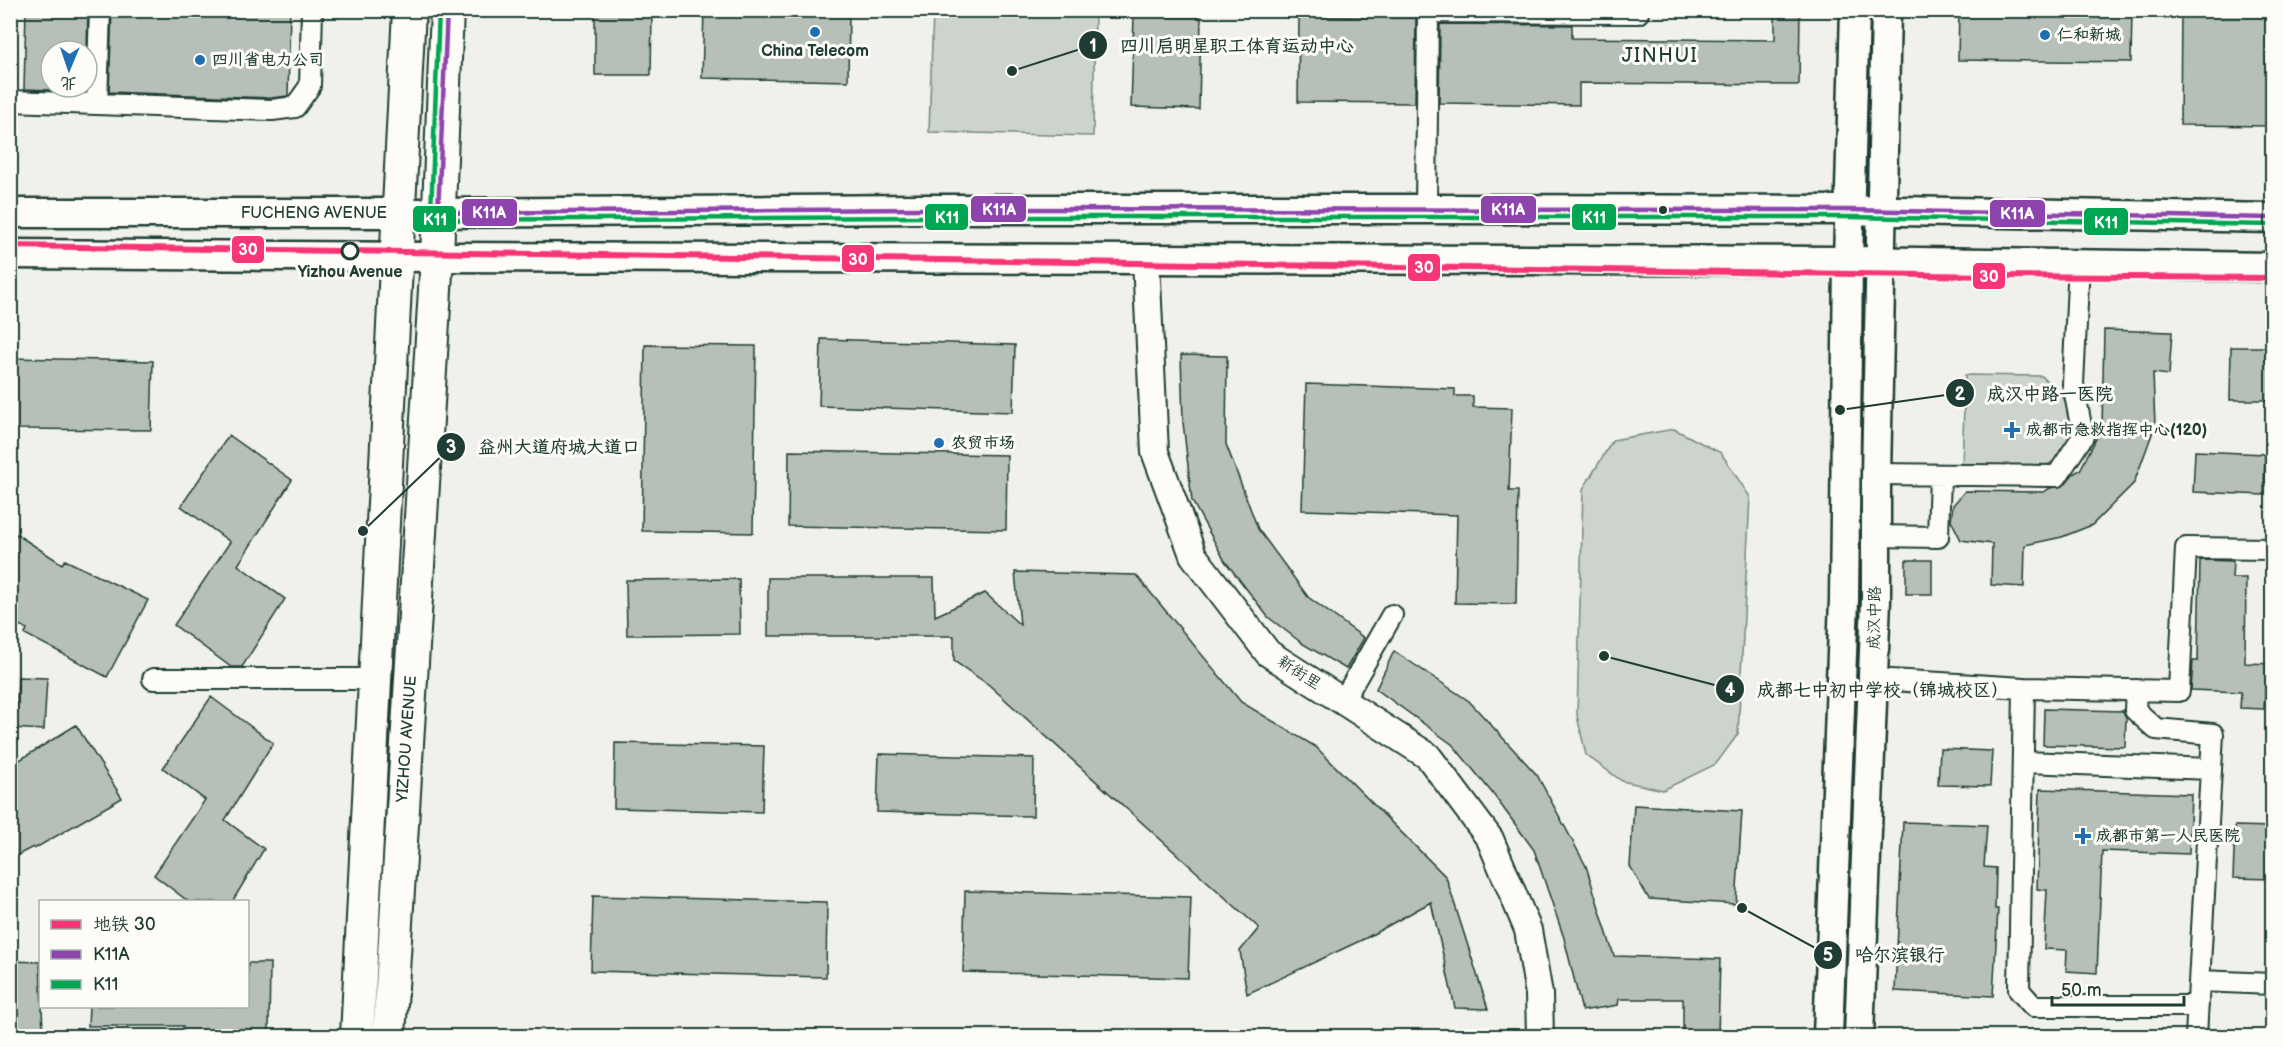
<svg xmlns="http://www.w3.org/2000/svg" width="2283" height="1047" viewBox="0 0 2283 1047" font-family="'Balsamiq Sans','LXGW WenKai TC',sans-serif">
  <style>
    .green { fill: #cdd3cd; stroke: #768880; stroke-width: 1.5 }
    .building { fill: #b6bfb8; stroke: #1f3d34; stroke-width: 1.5 }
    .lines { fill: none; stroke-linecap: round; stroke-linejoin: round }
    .minor-casing { stroke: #1f3d34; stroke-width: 24 }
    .tertiary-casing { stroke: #1f3d34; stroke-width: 30 }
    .secondary-casing { stroke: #1f3d34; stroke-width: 33 }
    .primary-casing { stroke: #1f3d34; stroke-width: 36 }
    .minor { stroke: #fdfcf7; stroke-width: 20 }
    .tertiary { stroke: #fdfcf7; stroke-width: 26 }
    .secondary { stroke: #fdfcf7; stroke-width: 28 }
    .primary { stroke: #fdfcf7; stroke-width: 32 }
    .bus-1-casing { stroke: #fdfcf7; stroke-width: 9 }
    .bus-2-casing { stroke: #fdfcf7; stroke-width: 9 }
    .bus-1 { stroke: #8e44ad; stroke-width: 4.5 }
    .bus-2 { stroke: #00a651; stroke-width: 4.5 }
    .metro-1-casing { stroke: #fdfcf7; stroke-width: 10 }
    .metro-1 { stroke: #f63676; stroke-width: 6 }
    .poi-dot { fill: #1f6fb2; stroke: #fdfcf7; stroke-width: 2 }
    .bus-dot { fill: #1f3d34; stroke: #fdfcf7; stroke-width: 2 }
    .stop-dot { fill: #fdfcf7; stroke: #1f3d34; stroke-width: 3 }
    .labels { text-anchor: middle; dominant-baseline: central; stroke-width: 6; stroke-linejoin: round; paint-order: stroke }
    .poi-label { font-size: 16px; font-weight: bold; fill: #1f3d34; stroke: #fdfcf7; text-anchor: start }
    .street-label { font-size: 16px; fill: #1f3d34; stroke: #fdfcf7 }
    .stop-label { font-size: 16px; font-weight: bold; fill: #1f3d34; stroke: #fdfcf7 }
    .quarter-label { font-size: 20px; letter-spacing: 1.5px; fill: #1f3d34; stroke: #fdfcf7 }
    .leader { fill: none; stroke: #1f3d34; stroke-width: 2 }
    .callout-dot { fill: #1f3d34; stroke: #fdfcf7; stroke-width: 2 }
    .mark-label { font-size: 18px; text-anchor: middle; font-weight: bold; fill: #fff }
    .callout-label { font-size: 18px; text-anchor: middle; font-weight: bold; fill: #1f3d34; stroke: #fdfcf7; stroke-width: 6; stroke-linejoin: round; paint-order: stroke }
    .line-badge { stroke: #fdfcf7; stroke-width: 2 }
    .badge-label { font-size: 16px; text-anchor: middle; font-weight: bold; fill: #fff }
  </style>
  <rect width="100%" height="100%" fill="#f0f1eb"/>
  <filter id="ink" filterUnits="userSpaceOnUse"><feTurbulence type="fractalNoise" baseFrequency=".0167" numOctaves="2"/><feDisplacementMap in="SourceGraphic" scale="12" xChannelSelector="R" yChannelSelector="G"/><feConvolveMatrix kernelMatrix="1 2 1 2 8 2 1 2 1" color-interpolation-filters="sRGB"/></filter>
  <g filter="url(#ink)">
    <path class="green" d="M 933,11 L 1095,11 L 1093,136 L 929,132 Z
      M 1965,375 L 2042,376 L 2069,404 L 2074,433 L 2063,456 L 2038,470 L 1962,467 Z
      M 1674,429 L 1721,453 L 1750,497 L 1738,734 L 1716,764 L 1663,790 L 1622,781 L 1586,755 L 1577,716 L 1583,489 L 1613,440 Z"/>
    <path class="building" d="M 26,10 L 88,10 L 87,51 L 51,51 L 51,90 L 24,89 Z
      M 112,10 L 290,10 L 288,96 L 271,98 L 109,92 Z
      M 595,10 L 652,10 L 651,75 L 595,75 Z
      M 704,10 L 849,10 L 848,81 L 702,78 Z
      M 1775,10 L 1800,10 L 1799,85 L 1579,83 L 1579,105 L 1439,103 L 1440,24 L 1572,25 L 1572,38 L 1775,40 Z
      M 1959,10 L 2132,10 L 2131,62 L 1958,60 Z
      M 2181,10 L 2272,10 L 2272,126 L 2180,125 Z
      M 1134,16 L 1201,17 L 1199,109 L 1131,107 Z
      M 1299,16 L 1416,18 L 1415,103 L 1298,102 Z
      M 2104,330 L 2172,332 L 2169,375 L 2153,373 L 2155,426 L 2134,483 L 2092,525 L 2062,537 L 2025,545 L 2024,587 L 1991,585 L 1992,544 L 1961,540 L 1951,520 L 1953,505 L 1965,491 L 2044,492 L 2050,488 L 2063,486 L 2073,474 L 2080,470 L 2102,427 Z
      M 821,339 L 1015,345 L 1013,412 L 819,406 Z
      M 645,345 L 756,346 L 753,533 L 642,531 Z
      M 2231,347 L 2272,347 L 2272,400 L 2230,400 Z
      M 1181,355 L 1227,356 L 1226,444 L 1258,529 L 1308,597 L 1364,638 L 1346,669 L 1303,644 L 1268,617 L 1225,561 L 1192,501 L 1183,422 Z
      M 10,358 L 153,361 L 151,430 L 10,429 Z
      M 1306,384 L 1455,389 L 1455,396 L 1473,396 L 1473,407 L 1512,408 L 1509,491 L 1518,491 L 1516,604 L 1455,603 L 1457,515 L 1302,510 Z
      M 229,435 L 292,480 L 238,565 L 285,599 L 242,667 L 231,667 L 174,625 L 230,542 L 181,506 Z
      M 789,451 L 1007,455 L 1006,530 L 788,526 Z
      M 2195,451 L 2265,454 L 2264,495 L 2193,492 Z
      M 10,530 L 62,564 L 65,560 L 148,600 L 107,677 L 25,634 L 27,629 L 10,620 Z
      M 1906,560 L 1932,560 L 1932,594 L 1906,594 Z
      M 2200,560 L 2233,561 L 2232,578 L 2246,578 L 2245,663 L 2272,664 L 2272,679 L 2266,679 L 2264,709 L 2240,708 L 2241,692 L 2191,690 L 2193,661 L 2198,661 Z
      M 1015,572 L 1136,575 L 1241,702 L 1316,747 L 1446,877 L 1488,1009 L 1455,1008 L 1431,902 L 1366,938 L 1247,994 L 1240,951 L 1259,928 L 989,685 L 954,661 L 954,636 L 768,636 L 768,578 L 934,578 L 935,616 L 985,593 L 1020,625 Z
      M 739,579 L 740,634 L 627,635 L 626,580 Z
      M 1394,651 L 1469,701 L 1537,775 L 1586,866 L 1614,956 L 1720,959 L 1718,1036 L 1683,1036 L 1683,999 L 1619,999 L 1618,1005 L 1582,1011 L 1564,938 L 1534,850 L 1493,794 L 1453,745 L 1376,689 Z
      M 18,677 L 47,678 L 44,730 L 10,728 L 10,703 L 17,703 Z
      M 211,697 L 273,743 L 225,820 L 264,849 L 232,902 L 189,902 L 154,875 L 205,800 L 163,768 Z
      M 2044,709 L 2123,711 L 2126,717 L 2125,747 L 2043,745 Z
      M 76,725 L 122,798 L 34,849 L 33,847 L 10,859 L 10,766 Z
      M 615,743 L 764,746 L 762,812 L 614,808 Z
      M 1940,749 L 1992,751 L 1990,786 L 1938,785 Z
      M 879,754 L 1034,758 L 1033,816 L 877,812 Z
      M 2040,789 L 2191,794 L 2189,854 L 2102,851 L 2097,973 L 2066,971 L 2067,950 L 2044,949 L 2047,890 L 2037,889 Z
      M 1634,805 L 1742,811 L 1736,904 L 1649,899 L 1630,866 Z
      M 1903,822 L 1987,825 L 1984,867 L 1996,868 L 1995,909 L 1998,909 L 1993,996 L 1895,991 Z
      M 2235,826 L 2272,827 L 2272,879 L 2233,878 Z
      M 965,891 L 1191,897 L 1188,978 L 963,972 Z
      M 593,896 L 827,902 L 826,977 L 591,971 Z
      M 10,961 L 40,962 L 43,1031 L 10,1031 Z
      M 248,963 L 270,963 L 269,1032 L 183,1032 L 183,1026 L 88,1026 L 89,1006 L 248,1006 Z"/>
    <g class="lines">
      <defs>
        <path id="minor" d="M 10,101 L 272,110 L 295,107 L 310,86 L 312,10
          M 97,104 L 100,10
          M 1426,209 L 1428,12 L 1638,13 L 1638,10
          M 1876,474 L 2057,476 L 2083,436 L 2073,384 L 2079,263
          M 1876,536 L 1938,537 L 1940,475
          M 153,679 L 374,679
          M 1874,679 L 2024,688 L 2019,990 L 2033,1006 L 2198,1006
          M 2024,688 L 2179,691 L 2186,548 L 2272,549
          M 2136,690 L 2135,710 L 2156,729 L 2213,734 L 2196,1036
          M 1343,701 L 1392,615
          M 2024,762 L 2211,769
          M 2200,981 L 2272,984"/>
        <path id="tertiary" d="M 1146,260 L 1155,452 L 1193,555 L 1268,653 L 1428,756 L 1490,839 L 1528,930 L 1539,994 L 1540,1036"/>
        <path id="secondary" d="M 10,213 L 438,213 L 919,209 L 1426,209 L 1849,210 L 2272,218
          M 10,254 L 437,257 L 1848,261 L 2272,267
          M 1828,1036 L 1844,599 L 1848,261 L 1855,10
          M 1859,1036 L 1876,599 L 1876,474 L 1886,10"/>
        <path id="primary" d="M 357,1036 L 409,10
          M 389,1036 L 437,257 L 447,10"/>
      </defs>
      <use href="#minor" class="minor-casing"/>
      <use href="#tertiary" class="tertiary-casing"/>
      <use href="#secondary" class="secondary-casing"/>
      <use href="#primary" class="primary-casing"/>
      <use href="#minor" class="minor"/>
      <use href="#tertiary" class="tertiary"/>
      <use href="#secondary" class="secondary"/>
      <use href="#primary" class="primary"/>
      <defs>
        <path id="bus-1" d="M 447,10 L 438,213 L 919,209 L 1849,210 L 2272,218"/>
        <path id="bus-2" d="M 439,10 L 431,213 L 432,218 L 437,220 L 919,217 L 1849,217 L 2272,225"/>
      </defs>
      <use href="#bus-1" class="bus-1-casing"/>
      <use href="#bus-2" class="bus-2-casing"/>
      <use href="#bus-1" class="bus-1"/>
      <use href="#bus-2" class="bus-2"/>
      <defs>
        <path id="metro-1" d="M 10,246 L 1994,276 L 2272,278"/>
      </defs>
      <use href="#metro-1" class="metro-1-casing"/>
      <use href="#metro-1" class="metro-1"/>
    </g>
  </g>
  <g class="poi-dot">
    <circle cx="815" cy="32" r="6"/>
    <circle cx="2045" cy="35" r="6"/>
    <circle cx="200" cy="60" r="6"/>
    <path d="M2009 421h6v6h6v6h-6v6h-6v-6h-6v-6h6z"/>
    <circle cx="939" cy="443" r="6"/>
    <path d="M2080 827h6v6h6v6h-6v6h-6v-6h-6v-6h6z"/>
  </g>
  <circle class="bus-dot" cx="1663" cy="210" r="5"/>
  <circle class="stop-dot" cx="350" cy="251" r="8"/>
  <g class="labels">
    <g class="poi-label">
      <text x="2057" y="35">仁和新城</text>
      <text x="815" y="51" text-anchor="middle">China Telecom</text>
      <text x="212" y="60">四川省电力公司</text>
      <text x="2026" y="430">成都市急救指挥中心(120)</text>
      <text x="951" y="443">农贸市场</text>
      <text x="2096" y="836">成都市第一人民医院</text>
    </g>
    <g class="street-label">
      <text x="314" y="213">FUCHENG AVENUE</text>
      <text transform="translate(1875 618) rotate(-89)">成汉中路</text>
      <text transform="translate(1299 673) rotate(33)">新街里</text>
      <text transform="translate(407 739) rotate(-86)">YIZHOU AVENUE</text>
    </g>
    <g class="stop-label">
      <text x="350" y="272">Yizhou Avenue</text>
    </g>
    <g class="quarter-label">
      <text x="1660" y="56">JINHUI</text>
    </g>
  </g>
  <path class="leader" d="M1012 71L1093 45M1840 410L1960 393M363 531L451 447M1604 656L1730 689M1742 908L1828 955"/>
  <g class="callout-dot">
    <circle cx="1012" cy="71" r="6"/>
    <circle cx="1840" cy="410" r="6"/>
    <circle cx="363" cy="531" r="6"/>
    <circle cx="1604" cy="656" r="6"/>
    <circle cx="1742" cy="908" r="6"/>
    <circle cx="1093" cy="45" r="15"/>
    <circle cx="1960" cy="393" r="15"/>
    <circle cx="451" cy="447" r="15"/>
    <circle cx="1730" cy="689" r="15"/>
    <circle cx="1828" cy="955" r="15"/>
  </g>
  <g class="mark-label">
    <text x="1093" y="52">1</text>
    <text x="1960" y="400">2</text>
    <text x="451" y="453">3</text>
    <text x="1730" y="696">4</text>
    <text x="1828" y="961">5</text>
  </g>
  <g class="callout-label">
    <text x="1237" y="52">四川启明星职工体育运动中心</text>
    <text x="2050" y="400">成汉中路一医院</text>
    <text x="559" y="453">益州大道府城大道口</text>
    <text x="1883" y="696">成都七中初中学校（锦城校区）</text>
    <text x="1900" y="961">哈尔滨银行</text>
  </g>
  <g class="line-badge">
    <rect x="970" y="195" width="57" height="28" rx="6" fill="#8e44ad"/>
    <rect x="1480" y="195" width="57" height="29" rx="6" fill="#8e44ad"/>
    <rect x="461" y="198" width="57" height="29" rx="6" fill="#8e44ad"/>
    <rect x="1989" y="199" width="57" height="29" rx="6" fill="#8e44ad"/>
    <rect x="924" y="203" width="45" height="28" rx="6" fill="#00a651"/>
    <rect x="1571" y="203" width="46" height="28" rx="6" fill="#00a651"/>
    <rect x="412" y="205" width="45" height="28" rx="6" fill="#00a651"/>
    <rect x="2083" y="207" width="46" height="29" rx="6" fill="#00a651"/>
    <rect x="231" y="235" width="34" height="29" rx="6" fill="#f63676"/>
    <rect x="841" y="244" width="34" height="29" rx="6" fill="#f63676"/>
    <rect x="1407" y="253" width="34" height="29" rx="6" fill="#f63676"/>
    <rect x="1972" y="262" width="34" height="28" rx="6" fill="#f63676"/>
  </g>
  <g class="badge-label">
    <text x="999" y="215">K11A</text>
    <text x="1508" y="215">K11A</text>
    <text x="489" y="218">K11A</text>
    <text x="2017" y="219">K11A</text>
    <text x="947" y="223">K11</text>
    <text x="1594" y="223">K11</text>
    <text x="435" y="225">K11</text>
    <text x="2106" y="228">K11</text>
    <text x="248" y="255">30</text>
    <text x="858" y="265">30</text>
    <text x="1424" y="273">30</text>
    <text x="1989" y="282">30</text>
  </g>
  <rect width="2283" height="1047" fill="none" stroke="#fdfcf7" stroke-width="36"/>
  <rect x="18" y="18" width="2247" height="1011" fill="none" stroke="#1f3d34" stroke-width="2" filter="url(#ink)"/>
  <rect x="39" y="900" width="210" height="108" fill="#fdfcf7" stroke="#a4b0a9" stroke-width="1.5"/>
  <rect x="51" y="920" width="30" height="9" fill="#f63676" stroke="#a4b0a9" stroke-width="1.5"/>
  <text x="93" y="930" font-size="18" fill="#1f3d34">地铁 30</text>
  <rect x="51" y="950" width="30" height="9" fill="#8e44ad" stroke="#a4b0a9" stroke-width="1.5"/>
  <text x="93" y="960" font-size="18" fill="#1f3d34">K11A</text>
  <rect x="51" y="980" width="30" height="9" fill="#00a651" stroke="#a4b0a9" stroke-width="1.5"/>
  <text x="93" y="990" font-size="18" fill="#1f3d34">K11</text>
  <g transform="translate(69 69) rotate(182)"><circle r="28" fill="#fdfcf7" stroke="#a4b0a9" stroke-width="1.5"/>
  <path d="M0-4.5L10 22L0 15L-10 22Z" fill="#1f6fb2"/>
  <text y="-9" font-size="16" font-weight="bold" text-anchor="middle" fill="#1f3d34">北</text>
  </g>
  <path d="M2052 996v9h132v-9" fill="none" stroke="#1f3d34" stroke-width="3"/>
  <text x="2061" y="996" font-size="18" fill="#1f3d34" stroke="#fdfcf7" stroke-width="4.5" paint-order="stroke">50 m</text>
</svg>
